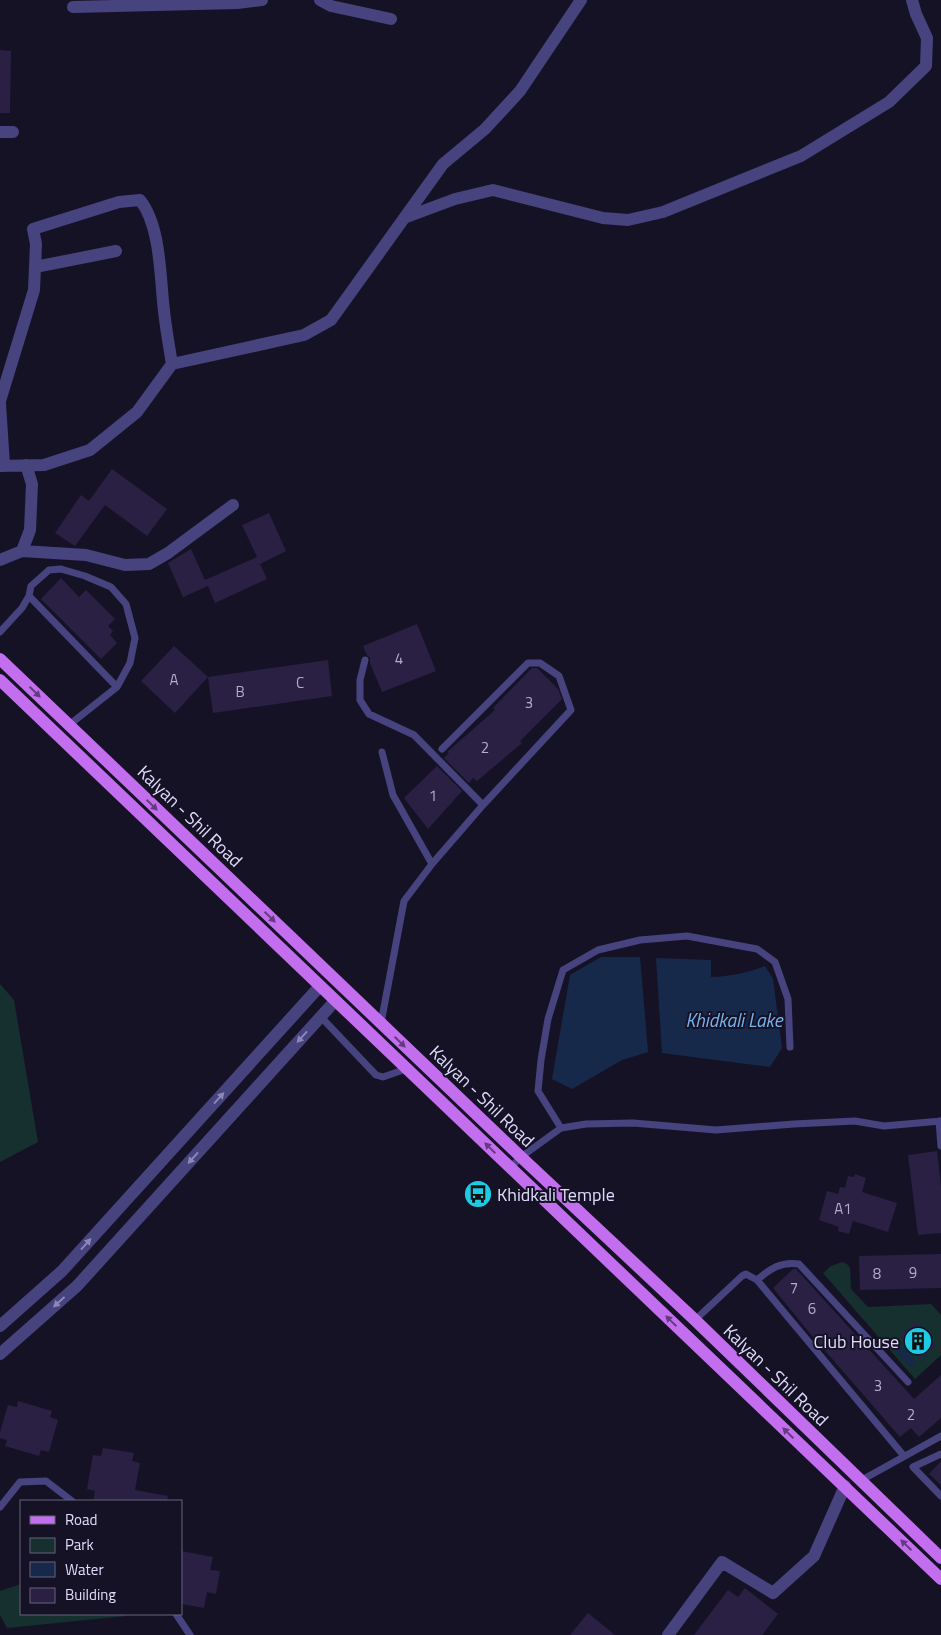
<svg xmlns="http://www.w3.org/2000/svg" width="941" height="1635" viewBox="0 0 941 1635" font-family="'Titillium Web',sans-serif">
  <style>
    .green { fill: #162f2f }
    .water { fill: #17294a }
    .building { fill: #292044 }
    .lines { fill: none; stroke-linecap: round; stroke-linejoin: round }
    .lane { stroke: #47437f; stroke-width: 7 }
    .street { stroke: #47437f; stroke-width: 12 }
    .primary { stroke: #c36eef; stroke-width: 12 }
    .oneway { fill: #643b80 }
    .oneway2 { fill: #8c87b7 }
    .labels { text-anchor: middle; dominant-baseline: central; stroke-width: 4; stroke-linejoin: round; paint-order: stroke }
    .number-label { font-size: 15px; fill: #b2accd }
    .street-label { font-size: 18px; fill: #e0dbfb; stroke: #161226 }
    .poi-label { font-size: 18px; fill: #e0dbfb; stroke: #161226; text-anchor: start }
    .water-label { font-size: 19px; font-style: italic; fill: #75b3ef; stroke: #161226 }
  </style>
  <rect width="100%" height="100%" fill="#161226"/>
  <path class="green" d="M 0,984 L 14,1000 L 38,1142 L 0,1162 Z
    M 842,1262 L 847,1264 L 850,1268 L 851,1289 L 868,1307 L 931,1304 L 941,1315 L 941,1355 L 915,1379 L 823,1273 L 831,1266 Z
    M 21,1584 L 21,1614 L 126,1614 L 126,1616 L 7,1628 L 0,1615 L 0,1591 Z"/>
  <path class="water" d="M 601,957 L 640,957 L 648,1052 L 622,1060 L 572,1089 L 552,1079 L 570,975 Z
    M 656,958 L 711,960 L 711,977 C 730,976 748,973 765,966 L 773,979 L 782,1048 L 770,1067 L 662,1053 Z
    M 896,1339 L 916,1362 L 910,1367 L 890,1344 Z"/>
  <path class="building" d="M 0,50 L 11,51 L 10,113 L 0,113 Z
    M 112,469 L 167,509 L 147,536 L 105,505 L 75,546 L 55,533 L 81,495 L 89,501 Z
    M 269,513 L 286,551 L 260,564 L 267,579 L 215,603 L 208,586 L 183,597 L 168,563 L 191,549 L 205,580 L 257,557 L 242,525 Z
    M 61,578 L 79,597 L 86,590 L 115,619 L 108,626 L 113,631 L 110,635 L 117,643 L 101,659 L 41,599 Z
    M 417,624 L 436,671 L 382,692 L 370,663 L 370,658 L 367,655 L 363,646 Z
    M 174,646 L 208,677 L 175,713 L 141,681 Z
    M 328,660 L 332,696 L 213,713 L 208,677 Z
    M 532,668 L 537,668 L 558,689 L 562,699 L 520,741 L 522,743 L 477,781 L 473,778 L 469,783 L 444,758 L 449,753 L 447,752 L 495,710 L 493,708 Z
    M 437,766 L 462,791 L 428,829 L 404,798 Z
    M 937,1151 L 941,1186 L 941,1233 L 918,1235 L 908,1155 Z
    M 855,1174 L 866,1178 L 862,1192 L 897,1203 L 888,1232 L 853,1221 L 849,1234 L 838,1231 L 839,1227 L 819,1220 L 827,1191 L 838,1194 L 840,1187 L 845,1188 L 848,1176 L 854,1177 Z
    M 941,1254 L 941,1288 L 860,1290 L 859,1256 Z
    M 793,1269 L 796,1269 L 914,1399 L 941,1375 L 941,1418 L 919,1437 L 911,1428 L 900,1437 L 808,1331 L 773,1288 Z
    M 915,1322 L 936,1345 L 920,1359 L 900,1336 Z
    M 18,1401 L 52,1411 L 50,1417 L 58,1420 L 49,1452 L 41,1450 L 39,1456 L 5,1446 L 7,1440 L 0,1438 L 0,1432 L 8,1405 L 17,1407 Z
    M 103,1448 L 134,1453 L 132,1461 L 140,1463 L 135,1490 L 168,1496 L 167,1501 L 93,1501 L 95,1491 L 87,1489 L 93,1455 L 101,1456 Z
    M 941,1461 L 941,1485 L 929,1474 Z
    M 181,1551 L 213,1557 L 210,1570 L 220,1571 L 216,1594 L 207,1592 L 204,1608 L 181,1604 Z
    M 745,1588 L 778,1614 L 762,1635 L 694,1635 L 728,1590 L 738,1597 Z
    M 588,1613 L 615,1635 L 570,1635 Z"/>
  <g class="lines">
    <path class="lane" d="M 29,596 L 117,687
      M 0,632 L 22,608 L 29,596 L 31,586 L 49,570 L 61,569 L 85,576 L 111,587 L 126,604 L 135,638 L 130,663 L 117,687 L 69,725
      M 365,660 L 360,680 L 360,700 L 369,714 L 414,735 L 483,805
      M 432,864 L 483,805 L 571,710 L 559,676 L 540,663 L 528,663 L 442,749
      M 321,1017 L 376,1075 L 383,1077 L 406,1069
      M 381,1023 L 404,901 L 432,864 L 393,795 L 382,752
      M 939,1121 L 941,1146
      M 561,1128 L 538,1091 L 541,1060 L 548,1019 L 563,970 L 598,950 L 640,940 L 687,936 L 757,949 L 775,962 L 788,999 L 790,1047
      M 510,1168 L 521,1157 L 561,1128 L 586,1124 L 633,1123 L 716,1130 L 794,1124 L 855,1121 L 884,1126 L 941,1121
      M 757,1280 C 770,1269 781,1261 799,1264 L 908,1382
      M 695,1320 L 742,1276 L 746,1274 L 757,1280 L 904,1456
      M 941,1454 L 913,1467 L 941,1496
      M 860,1481 L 941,1436
      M 0,1507 L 20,1482 L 46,1481 L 72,1501
      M 176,1614 L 190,1635"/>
    <path class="street" d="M 320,0 L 331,6 L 391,19
      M 73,7 L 237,3 L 262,0
      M 0,132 L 13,132
      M 404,218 L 455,199 L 493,190 L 603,218 L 628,220 L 663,212 L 801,156 L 889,102 L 926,66 L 927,38 L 916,14 L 912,0
      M 35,267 L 116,251
      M 0,401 L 34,290 L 36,244 L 33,229 L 119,202 L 140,200 C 161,226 160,278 164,311 C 166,329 169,346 172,364
      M 0,404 L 4,465
      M 0,466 L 44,465 L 90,450 L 137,412 L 172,364 L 304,335 L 331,320 L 443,164 L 485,129 L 520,91 L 581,0
      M 22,551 L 30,530 L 32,484 L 26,465
      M 0,560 L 22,551 L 86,555 L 125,565 L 149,564 L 168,553 L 233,505
      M 0,1326 L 62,1271 L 320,986
      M 0,1354 L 77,1286 L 335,1001
      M 668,1635 L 722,1562 L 773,1593 L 814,1556 L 845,1486"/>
    <path class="primary" d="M 0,659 L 521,1157 L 695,1320 L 941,1558
      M 0,680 L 941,1579"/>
  </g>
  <defs><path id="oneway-solid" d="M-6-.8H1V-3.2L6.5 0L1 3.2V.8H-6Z" transform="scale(1.25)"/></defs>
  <g class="oneway">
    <use href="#oneway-solid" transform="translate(35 692) rotate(44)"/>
    <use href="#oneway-solid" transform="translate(152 805) rotate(44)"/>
    <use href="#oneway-solid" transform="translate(270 917) rotate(44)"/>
    <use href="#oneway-solid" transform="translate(400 1042) rotate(44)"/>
    <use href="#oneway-solid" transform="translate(490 1148) rotate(-136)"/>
    <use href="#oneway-solid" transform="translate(671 1321) rotate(-136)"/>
    <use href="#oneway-solid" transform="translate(788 1433) rotate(-136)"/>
    <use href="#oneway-solid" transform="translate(906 1545) rotate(-136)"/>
  </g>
  <g class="oneway2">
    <use href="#oneway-solid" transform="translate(302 1037) rotate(132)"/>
    <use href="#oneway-solid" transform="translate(219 1098) rotate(-48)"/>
    <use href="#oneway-solid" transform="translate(193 1158) rotate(132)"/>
    <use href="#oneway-solid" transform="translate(86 1244) rotate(-48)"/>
    <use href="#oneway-solid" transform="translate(59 1302) rotate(138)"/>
  </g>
  <defs>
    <symbol id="bus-disc" viewBox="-11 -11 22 22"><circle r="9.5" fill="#1dcbe5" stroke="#161226"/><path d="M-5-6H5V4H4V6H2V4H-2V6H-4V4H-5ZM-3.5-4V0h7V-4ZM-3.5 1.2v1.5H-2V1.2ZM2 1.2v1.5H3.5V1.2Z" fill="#111"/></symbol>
    <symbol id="building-disc" viewBox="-11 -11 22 22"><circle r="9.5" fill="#1dcbe5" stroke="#161226"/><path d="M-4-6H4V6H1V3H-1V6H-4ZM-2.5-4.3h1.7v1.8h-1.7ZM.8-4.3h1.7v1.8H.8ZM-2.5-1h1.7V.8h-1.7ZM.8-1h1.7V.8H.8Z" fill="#111"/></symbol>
  </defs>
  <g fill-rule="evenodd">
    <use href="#bus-disc" x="462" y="1178" width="32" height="32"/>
    <use href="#building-disc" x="902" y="1325" width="32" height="32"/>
  </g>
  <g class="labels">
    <g class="number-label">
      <text x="399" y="658">4</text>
      <text x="174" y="679">A</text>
      <text x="300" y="682">C</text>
      <text x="240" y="691">B</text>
      <text x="529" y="702">3</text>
      <text x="485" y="747">2</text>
      <text x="433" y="795">1</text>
      <text x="843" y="1208">A1</text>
      <text x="913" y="1272">9</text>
      <text x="877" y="1273">8</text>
      <text x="794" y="1287">7</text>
      <text x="812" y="1308">6</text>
      <text x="878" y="1385">3</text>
      <text x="911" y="1414">2</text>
    </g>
    <g class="street-label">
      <text transform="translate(190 816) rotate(44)">Kalyan - Shil Road</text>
      <text transform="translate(482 1096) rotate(44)">Kalyan - Shil Road</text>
      <text transform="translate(776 1375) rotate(44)">Kalyan - Shil Road</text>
    </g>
    <g class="poi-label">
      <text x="497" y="1194">Khidkali Temple</text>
      <text x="899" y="1341" text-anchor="end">Club House</text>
    </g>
    <g class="water-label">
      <text x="734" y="1019">Khidkali Lake</text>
    </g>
  </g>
  <rect x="20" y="1500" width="162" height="115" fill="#161226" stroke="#67627b"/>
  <rect x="30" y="1516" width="25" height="8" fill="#c36eef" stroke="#67627b"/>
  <text x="65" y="1525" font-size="15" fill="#e0dbfb">Road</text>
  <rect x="30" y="1538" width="25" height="15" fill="#162f2f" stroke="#67627b"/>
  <text x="65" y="1550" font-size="15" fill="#e0dbfb">Park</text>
  <rect x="30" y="1562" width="25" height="15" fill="#17294a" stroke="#67627b"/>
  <text x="65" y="1575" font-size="15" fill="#e0dbfb">Water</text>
  <rect x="30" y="1588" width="25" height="15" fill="#292044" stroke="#67627b"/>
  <text x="65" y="1600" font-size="15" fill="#e0dbfb">Building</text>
</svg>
